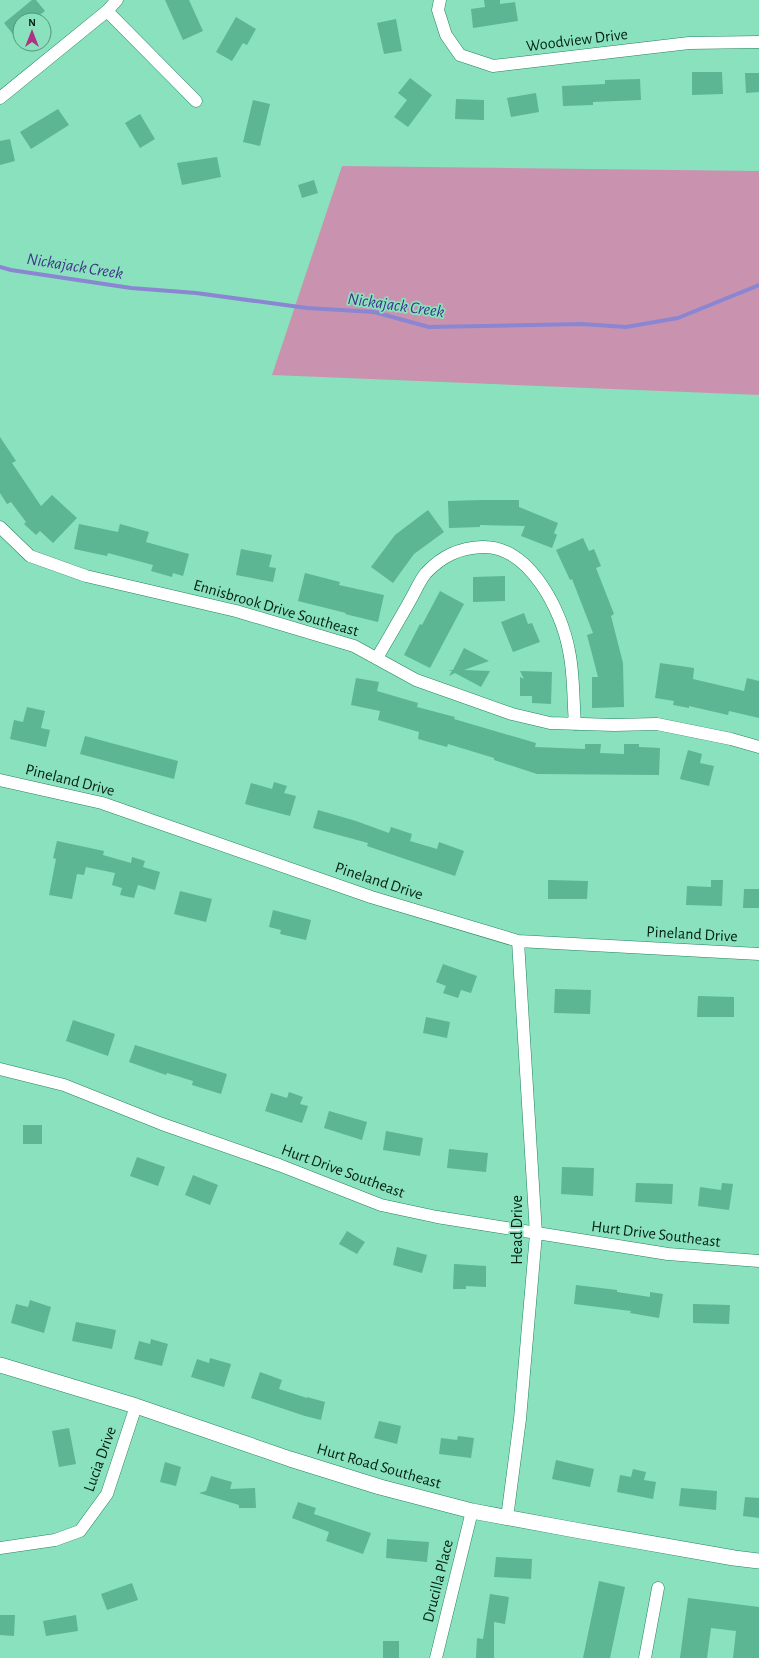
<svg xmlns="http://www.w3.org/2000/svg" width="759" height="1658" viewBox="0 0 759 1658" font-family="'Alegreya Sans',sans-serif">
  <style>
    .green { fill: #c993b0 }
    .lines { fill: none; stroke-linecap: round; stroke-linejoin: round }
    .stream { stroke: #8b86d2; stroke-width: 4 }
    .building { fill: #5cb593 }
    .minor-casing { stroke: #238363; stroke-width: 13 }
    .tertiary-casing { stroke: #238363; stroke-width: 16 }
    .minor { stroke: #fff; stroke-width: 12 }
    .tertiary { stroke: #fff; stroke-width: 15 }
    .labels { text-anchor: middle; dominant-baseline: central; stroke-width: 3.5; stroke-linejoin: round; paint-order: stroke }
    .street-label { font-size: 16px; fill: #042016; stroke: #89e2bd }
    .water-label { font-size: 17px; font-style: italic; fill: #42328c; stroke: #89e2bd }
  </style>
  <rect width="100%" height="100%" fill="#89e2bd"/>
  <path class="green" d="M 342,166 L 759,171 L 759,395 L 272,375 Z"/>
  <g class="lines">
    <path class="stream" d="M 0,267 L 11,270 L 131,288 L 196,293 L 307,308 L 374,312 L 429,327 L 582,324 L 626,327 L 678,318 L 759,285"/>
  </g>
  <path class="building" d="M 32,0 L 36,0 L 45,11 L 33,20 L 20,20 L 20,43 L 4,23 Z
    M 165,0 L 189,0 L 203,31 L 183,40 Z
    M 484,0 L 500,0 L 500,4 L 515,2 L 518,21 L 473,28 L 471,9 L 485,7 Z
    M 236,17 L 256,29 L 247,45 L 243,43 L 232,61 L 216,52 Z
    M 396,19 L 402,51 L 384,54 L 377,23 Z
    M 692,72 L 722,72 L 723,94 L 692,95 Z
    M 745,73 L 759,73 L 759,92 L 746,93 Z
    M 410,78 L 432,95 L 408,127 L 394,117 L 407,100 L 398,93 Z
    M 640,79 L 641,100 L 593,102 L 593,105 L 563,106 L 562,86 L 605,84 L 605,80 Z
    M 536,93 L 539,112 L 511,117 L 507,98 Z
    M 456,99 L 484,100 L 484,120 L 455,119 Z
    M 253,100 L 270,104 L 260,146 L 243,142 Z
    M 58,109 L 69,125 L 31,149 L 20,132 Z
    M 140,114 L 155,139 L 140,148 L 125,123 Z
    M 10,139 L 15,161 L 0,165 L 0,141 Z
    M 217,157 L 221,177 L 182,185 L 177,163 Z
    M 314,180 L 318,193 L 302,198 L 298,185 Z
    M 0,437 L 16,461 L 12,463 L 41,506 L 52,495 L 77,518 L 53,543 L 40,531 L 36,535 L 24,524 L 26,522 L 11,502 L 7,504 L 0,493 Z
    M 481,500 L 519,500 L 519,507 L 558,523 L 554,533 L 557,535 L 552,548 L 521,536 L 525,526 L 480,525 L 480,527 L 449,528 L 448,501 Z
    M 428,510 L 444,532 L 414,554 L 393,583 L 371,567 L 395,535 Z
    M 79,524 L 118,532 L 120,524 L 149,532 L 146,542 L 189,554 L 183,576 L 173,573 L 172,577 L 151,571 L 153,565 L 108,553 L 107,556 L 74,549 Z
    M 583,538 L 589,551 L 594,549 L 601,566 L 596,568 L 614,614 L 611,616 L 623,663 L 624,707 L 592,708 L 592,677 L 598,677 L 587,635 L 593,633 L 572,579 L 570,580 L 556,550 Z
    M 241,549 L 272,555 L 269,567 L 276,568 L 273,582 L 236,575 Z
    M 305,573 L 340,582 L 339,585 L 384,595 L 378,622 L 345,614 L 346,613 L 298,601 Z
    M 505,576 L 505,601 L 473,602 L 473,577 Z
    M 440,591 L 464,604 L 430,668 L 404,655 L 420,624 L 422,625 Z
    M 524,613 L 528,624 L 532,623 L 540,642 L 513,652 L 501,622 Z
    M 464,648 L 489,661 L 464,670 L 490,671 L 481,687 L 455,673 L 449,676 L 452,671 L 448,670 L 453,670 Z
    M 660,663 L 694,668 L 693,679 L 744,691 L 747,678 L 759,681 L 759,718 L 729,711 L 728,715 L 689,706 L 689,708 L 673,705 L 674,701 L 655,698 Z
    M 520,671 L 552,672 L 551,704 L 532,703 L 532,696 L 520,696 L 520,677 L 524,679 Z
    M 356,678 L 379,682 L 377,691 L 418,703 L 417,707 L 455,717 L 454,719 L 536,743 L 535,747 L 585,749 L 585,744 L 601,744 L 600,753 L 624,754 L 624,744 L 639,744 L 639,747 L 660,748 L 659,775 L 537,774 L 494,760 L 494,758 L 448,744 L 447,747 L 418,739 L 419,732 L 378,720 L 380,711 L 351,705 Z
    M 27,707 L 45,711 L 41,728 L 50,730 L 46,747 L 10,739 L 14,720 L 23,722 Z
    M 85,736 L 178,761 L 174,779 L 80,754 Z
    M 688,750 L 702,754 L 700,763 L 714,766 L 709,786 L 680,779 Z
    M 274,782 L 287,786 L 284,793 L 296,796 L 290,816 L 245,804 L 251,783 L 272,789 Z
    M 318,810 L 356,821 L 389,833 L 391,827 L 412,834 L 410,841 L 437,849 L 439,842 L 464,851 L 455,876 L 367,846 L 368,843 L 313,828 Z
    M 57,841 L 104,851 L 103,855 L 131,863 L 132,857 L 145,861 L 143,867 L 160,872 L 155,890 L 138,885 L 134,898 L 120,895 L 122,888 L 112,885 L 115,873 L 86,867 L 84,875 L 77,874 L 72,899 L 49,895 L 56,859 L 53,858 Z
    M 548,880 L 588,881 L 587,899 L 548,899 Z
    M 711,880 L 723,880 L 722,906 L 686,905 L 687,886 L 711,887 Z
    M 744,889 L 759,889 L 759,908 L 743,908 Z
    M 180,891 L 212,899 L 206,922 L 174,914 Z
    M 273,910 L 311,920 L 306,940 L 280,934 L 281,930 L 269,927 Z
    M 443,964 L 477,976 L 471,993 L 461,990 L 458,998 L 443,993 L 446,986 L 436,982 Z
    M 555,989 L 591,990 L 590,1014 L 554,1013 Z
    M 698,996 L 734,997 L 734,1017 L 697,1017 Z
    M 426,1017 L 450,1022 L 447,1038 L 423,1033 Z
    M 73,1020 L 115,1034 L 108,1056 L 66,1041 Z
    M 135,1045 L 227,1074 L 221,1094 L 192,1085 L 193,1081 L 167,1073 L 166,1075 L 129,1062 Z
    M 289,1092 L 303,1097 L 300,1104 L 308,1106 L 302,1123 L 265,1111 L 271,1093 L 287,1098 Z
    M 329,1111 L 367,1122 L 362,1140 L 324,1128 Z
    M 23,1125 L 42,1125 L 42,1144 L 23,1144 Z
    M 386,1131 L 423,1138 L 420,1156 L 383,1150 Z
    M 449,1149 L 488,1153 L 486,1172 L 447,1168 Z
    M 137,1157 L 165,1167 L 158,1186 L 130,1176 Z
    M 562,1167 L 594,1168 L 593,1196 L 561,1194 Z
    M 193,1175 L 218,1185 L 210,1205 L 185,1195 Z
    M 636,1183 L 673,1184 L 672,1204 L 635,1202 Z
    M 722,1183 L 733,1184 L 729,1210 L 698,1206 L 700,1187 L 721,1190 Z
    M 347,1231 L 365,1242 L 357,1254 L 339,1244 Z
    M 397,1247 L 427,1255 L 422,1273 L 393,1265 Z
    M 454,1264 L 486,1266 L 486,1287 L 466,1286 L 466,1289 L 453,1289 Z
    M 576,1285 L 617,1290 L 617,1292 L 650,1297 L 650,1292 L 663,1294 L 659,1318 L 630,1313 L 631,1311 L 574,1304 Z
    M 30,1300 L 51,1307 L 44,1333 L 11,1323 L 16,1304 L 28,1307 Z
    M 693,1304 L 730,1305 L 729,1324 L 693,1323 Z
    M 76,1322 L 116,1330 L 112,1349 L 72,1341 Z
    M 151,1339 L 168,1344 L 162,1366 L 134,1359 L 139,1341 L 150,1344 Z
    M 210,1358 L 231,1364 L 224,1387 L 191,1377 L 197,1359 L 209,1363 Z
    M 260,1372 L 282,1380 L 279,1389 L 307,1398 L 307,1397 L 325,1402 L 321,1420 L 305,1416 L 251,1398 Z
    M 379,1421 L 401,1426 L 397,1444 L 374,1438 Z
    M 69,1428 L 76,1464 L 59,1467 L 52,1431 Z
    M 458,1436 L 474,1438 L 471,1458 L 439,1454 L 441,1438 L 457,1440 Z
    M 556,1460 L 594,1469 L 590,1487 L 552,1479 Z
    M 165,1462 L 181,1467 L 176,1486 L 160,1482 Z
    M 633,1469 L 646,1472 L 644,1480 L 656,1482 L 653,1499 L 617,1492 L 620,1475 L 631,1477 Z
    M 211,1476 L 232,1482 L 230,1489 L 255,1488 L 256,1508 L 239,1508 L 239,1505 L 199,1493 L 206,1491 Z
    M 681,1488 L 717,1491 L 716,1510 L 679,1506 Z
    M 745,1497 L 759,1498 L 759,1518 L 743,1516 Z
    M 298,1502 L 316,1508 L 314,1514 L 371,1533 L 363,1554 L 326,1541 L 329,1532 L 292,1518 Z
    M 387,1539 L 429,1542 L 427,1562 L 386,1558 Z
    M 496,1557 L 532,1559 L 531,1579 L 494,1577 Z
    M 599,1581 L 625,1587 L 610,1658 L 583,1658 Z
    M 132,1583 L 138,1600 L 107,1610 L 101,1594 Z
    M 490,1594 L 509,1597 L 505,1624 L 494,1622 L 494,1658 L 476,1658 L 477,1638 L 483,1639 Z
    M 688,1598 L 759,1607 L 759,1658 L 733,1658 L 736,1631 L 711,1628 L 707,1658 L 680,1658 Z
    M 0,1615 L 15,1615 L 14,1636 L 0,1635 Z
    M 76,1615 L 78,1631 L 46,1636 L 43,1621 Z
    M 383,1641 L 399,1641 L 399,1658 L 383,1658 Z"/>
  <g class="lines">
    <defs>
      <path id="minor" d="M 440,0 L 438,10 L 446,35 L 460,55 L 493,66 L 689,43 L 759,42
        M 107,11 L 196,101
        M 0,98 L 107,11 L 117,0
        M 0,527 L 30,556 L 86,576 L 236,611 L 354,646 L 416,680 L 512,714 L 550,723 L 614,725 L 657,724 L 731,739 L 759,747
        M 377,658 C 389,637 401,617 412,597 C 416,590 420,580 426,573 C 442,556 459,548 482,547 C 529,545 562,611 569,651 C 574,674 573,700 575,724
        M 0,780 L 102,803 L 371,897 L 518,941 L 759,954
        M 0,1069 L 64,1085 L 162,1124 L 279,1165 L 381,1205 L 437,1217 L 668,1254 L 759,1261
        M 507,1518 L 520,1419 L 536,1234 L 518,941
        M 0,1548 L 55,1540 L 80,1531 L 107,1494 L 136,1406
        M 436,1658 L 472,1511
        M 645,1658 L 658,1588"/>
      <path id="tertiary" d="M 0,1365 L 136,1406 L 290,1459 L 380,1487 L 472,1511 L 575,1530 L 734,1558 L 759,1561"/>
    </defs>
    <use href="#minor" class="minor-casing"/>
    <use href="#tertiary" class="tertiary-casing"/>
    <use href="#minor" class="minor"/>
    <use href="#tertiary" class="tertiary"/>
  </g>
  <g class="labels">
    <g class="street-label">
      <text transform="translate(577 40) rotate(-7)">Woodview Drive</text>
      <text transform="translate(276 608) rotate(16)">Ennisbrook Drive Southeast</text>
      <text transform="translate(70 780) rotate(14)">Pineland Drive</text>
      <text transform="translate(379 881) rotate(18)">Pineland Drive</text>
      <text transform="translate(692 934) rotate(3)">Pineland Drive</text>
      <text transform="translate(343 1171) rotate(20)">Hurt Drive Southeast</text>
      <text transform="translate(517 1230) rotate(-90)">Head Drive</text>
      <text transform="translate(656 1234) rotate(7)">Hurt Drive Southeast</text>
      <text transform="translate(100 1459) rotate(-70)">Lucia Drive</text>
      <text transform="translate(379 1466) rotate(16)">Hurt Road Southeast</text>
      <text transform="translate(438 1581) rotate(-76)">Drucilla Place</text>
    </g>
    <g class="water-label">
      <text transform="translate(75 266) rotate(9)">Nickajack Creek</text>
      <text transform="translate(396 305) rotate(8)">Nickajack Creek</text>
    </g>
  </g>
  <g transform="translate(32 32)"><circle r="19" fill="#89e2bd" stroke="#54947a"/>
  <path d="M0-3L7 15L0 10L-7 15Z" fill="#af3181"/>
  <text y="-6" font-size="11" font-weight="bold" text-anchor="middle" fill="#042016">N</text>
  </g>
</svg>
